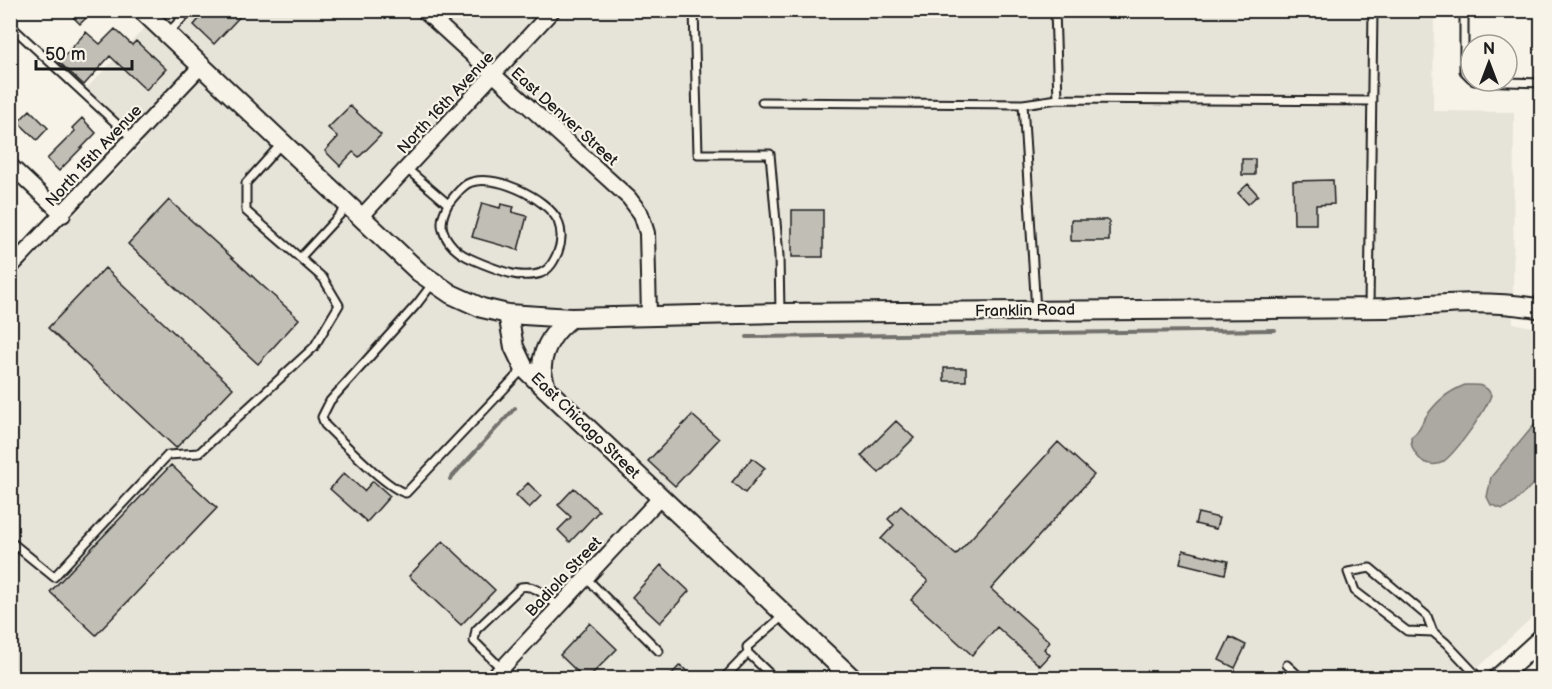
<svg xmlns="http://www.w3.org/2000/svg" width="1552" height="689" viewBox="0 0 1552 689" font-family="'Balsamiq Sans',sans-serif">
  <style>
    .built { fill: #e6e3d9 }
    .water { fill: #aca9a2; stroke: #72716c; stroke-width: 1.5 }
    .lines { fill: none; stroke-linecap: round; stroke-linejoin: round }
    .stream { stroke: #72716c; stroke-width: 4 }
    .building { fill: #c0beb5; stroke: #1c1c1c; stroke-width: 1.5 }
    .lane-casing { stroke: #1c1c1c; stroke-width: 11 }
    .street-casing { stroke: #1c1c1c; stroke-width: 18 }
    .secondary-casing { stroke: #1c1c1c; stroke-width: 22 }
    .lane { stroke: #f7f3e8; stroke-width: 7 }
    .street { stroke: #f7f3e8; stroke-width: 14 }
    .secondary { stroke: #f7f3e8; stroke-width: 18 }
    .rail { stroke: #1c1c1c; stroke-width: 4 }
    .labels { text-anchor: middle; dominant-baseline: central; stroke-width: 4.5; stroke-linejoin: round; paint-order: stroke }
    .street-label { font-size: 16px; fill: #1c1c1c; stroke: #f7f3e8 }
  </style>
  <rect width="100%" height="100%" fill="#f7f3e8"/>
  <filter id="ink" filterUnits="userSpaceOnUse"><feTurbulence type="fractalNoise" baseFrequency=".0167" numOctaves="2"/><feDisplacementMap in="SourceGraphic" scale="12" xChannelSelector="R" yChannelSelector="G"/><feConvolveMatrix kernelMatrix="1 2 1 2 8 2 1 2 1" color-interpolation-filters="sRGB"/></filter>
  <g filter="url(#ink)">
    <path class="built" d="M 161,11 L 1434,11 L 1433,111 L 1514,112 L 1513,323 L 1541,329 L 1541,609 L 1467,678 L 11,678 L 10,282 L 144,142 L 86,89 Z"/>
    <path class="water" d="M 1465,385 C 1476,385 1486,383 1491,395 C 1487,409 1454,456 1441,463 C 1434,466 1424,464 1419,458 C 1413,451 1411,447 1411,437 C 1419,432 1420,426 1425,418 C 1436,402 1447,392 1465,385 Z
      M 1535,424 L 1541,424 L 1541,476 L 1513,504 L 1503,509 L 1491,505 L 1487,497 L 1491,477 Z"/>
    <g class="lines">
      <path class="stream" d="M 747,337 L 1275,330
        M 450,479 L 515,408"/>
    </g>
    <path class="building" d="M 66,10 L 94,10 L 80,24 Z
      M 207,10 L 246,10 L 214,44 L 194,25 Z
      M 115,29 L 132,45 L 136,41 L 166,69 L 146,90 L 110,56 L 84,85 L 59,62 L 86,32 L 100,44 Z
      M 350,106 L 381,135 L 359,157 L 353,152 L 340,166 L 325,151 L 338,137 L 328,128 Z
      M 30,110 L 48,128 L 37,140 L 18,122 Z
      M 82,118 L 96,133 L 59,171 L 47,159 L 75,131 L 72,128 Z
      M 1242,159 L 1255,159 L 1255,175 L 1242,175 Z
      M 1333,180 L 1334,204 L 1316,205 L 1316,224 L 1294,224 L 1293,181 Z
      M 1248,184 L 1258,195 L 1248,204 L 1238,193 Z
      M 169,200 L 299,319 L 258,364 L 128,244 Z
      M 482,203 L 500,208 L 501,204 L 514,207 L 512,212 L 527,216 L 518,250 L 472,237 Z
      M 792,210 L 823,210 L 823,257 L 792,257 Z
      M 1071,220 L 1109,220 L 1109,241 L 1071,241 Z
      M 105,268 L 233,388 L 176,448 L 48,328 Z
      M 944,368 L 966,368 L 966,381 L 944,381 Z
      M 692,415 L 719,439 L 675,486 L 648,461 Z
      M 896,421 L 914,438 L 879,473 L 861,456 Z
      M 1058,442 L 1094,475 L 991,589 L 1050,642 L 1044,649 L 1050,655 L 1040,666 L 997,627 L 972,655 L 911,600 L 928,581 L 881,539 L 894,525 L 888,519 L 901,506 L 956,555 Z
      M 752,458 L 765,468 L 745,493 L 732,482 Z
      M 171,465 L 217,508 L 96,635 L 50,592 Z
      M 344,473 L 364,491 L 373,481 L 390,496 L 367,522 L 330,489 Z
      M 528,483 L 541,496 L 529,508 L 516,495 Z
      M 574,488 L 599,511 L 570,542 L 558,530 L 571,517 L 558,505 Z
      M 1198,513 L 1219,518 L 1216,529 L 1195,524 Z
      M 443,541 L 495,590 L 461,625 L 409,576 Z
      M 1183,550 L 1228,561 L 1225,574 L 1180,563 Z
      M 661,565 L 689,591 L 660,623 L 632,597 Z
      M 590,623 L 617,649 L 588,678 L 584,678 L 560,655 Z
      M 1230,637 L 1246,645 L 1235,668 L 1219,660 Z
      M 680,665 L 695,678 L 668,678 Z"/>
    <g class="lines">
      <defs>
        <path id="lane" d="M 694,10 L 698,154 L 770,154 L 779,256 L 780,313
          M 1055,10 L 1058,99
          M 1464,10 L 1464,71 L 1471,78
          M 10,25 L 133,139
          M 169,32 L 190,10
          M 1474,81 L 1542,83
          M 762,102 L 1023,104 L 1036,311
          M 1023,104 L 1058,99 L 1372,101
          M 407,169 L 448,204 C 454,197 459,189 467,184 C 492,171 547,198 558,221 C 562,231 562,242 558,252 C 554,261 550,269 541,273 C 533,276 518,276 509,273 C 498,270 468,259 459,252 C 452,247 445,238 443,230 C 440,221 444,212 448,204
          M 300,258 L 347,207
          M 433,283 L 417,304 L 330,401 L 322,417 L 325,425 C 341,440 387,489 406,493 L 522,370
          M 1369,308 L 1373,10
          M 10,541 L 54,577 L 168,455 L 199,453 L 314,347 L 339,305 L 323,278 L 246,211 L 246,183 L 281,144
          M 586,578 L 659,651
          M 1433,632 L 1407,631 L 1355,591 L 1348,572 L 1370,568 L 1427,616 L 1433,632 L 1446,643 L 1479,678
          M 1287,665 L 1301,678
          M 502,669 L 474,641 L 476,630 L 521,587 C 537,584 547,598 559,607
          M 724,678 L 748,653
          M 774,678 L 748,653 L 747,647 L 783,616"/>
        <path id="street" d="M 423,10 L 629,198 L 641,214 L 647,233 L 649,315
          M 10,165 L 63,215
          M 361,217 L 553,10
          M 10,268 L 201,66
          M 493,678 L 660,498"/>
        <path id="secondary" d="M 142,10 L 419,272 L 451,294 L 482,308 L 508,314 L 571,318 L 780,313 L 1387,308 C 1438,304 1490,299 1542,309
          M 508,314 L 514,347 L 524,368 L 852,678
          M 546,389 C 545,382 541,373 542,366 C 543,346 556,329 571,318
          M 1498,678 L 1542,638"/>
      </defs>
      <use href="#lane" class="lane-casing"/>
      <use href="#street" class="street-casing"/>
      <use href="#secondary" class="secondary-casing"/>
      <use href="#lane" class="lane"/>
      <use href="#street" class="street"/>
      <use href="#secondary" class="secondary"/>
      <path class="rail" d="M 10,675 L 14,678"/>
    </g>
  </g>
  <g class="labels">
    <g class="street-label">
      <text transform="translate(446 103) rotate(-47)">North 16th Avenue</text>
      <text transform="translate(564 117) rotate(42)">East Denver Street</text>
      <text transform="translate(94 156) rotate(-47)">North 15th Avenue</text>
      <text transform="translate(1025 311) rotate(-1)">Franklin Road</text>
      <text transform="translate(585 426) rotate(44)">East Chicago Street</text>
      <text transform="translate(564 577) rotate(-47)">Badiola Street</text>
    </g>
  </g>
  <rect width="1552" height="689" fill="none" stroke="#f7f3e8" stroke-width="36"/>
  <rect x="18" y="18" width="1516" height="653" fill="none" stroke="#1c1c1c" stroke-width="2" filter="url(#ink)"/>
  <g transform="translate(1489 63)"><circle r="28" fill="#f7f3e8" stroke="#9f9d96" stroke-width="1.5"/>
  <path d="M0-4.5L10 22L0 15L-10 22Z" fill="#1c1c1c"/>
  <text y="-9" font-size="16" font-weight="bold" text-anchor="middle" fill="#1c1c1c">N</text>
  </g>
  <path d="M36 60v9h96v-9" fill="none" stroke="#1c1c1c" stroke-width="3"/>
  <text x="45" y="60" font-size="18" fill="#1c1c1c" stroke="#f7f3e8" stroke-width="4.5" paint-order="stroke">50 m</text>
</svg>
